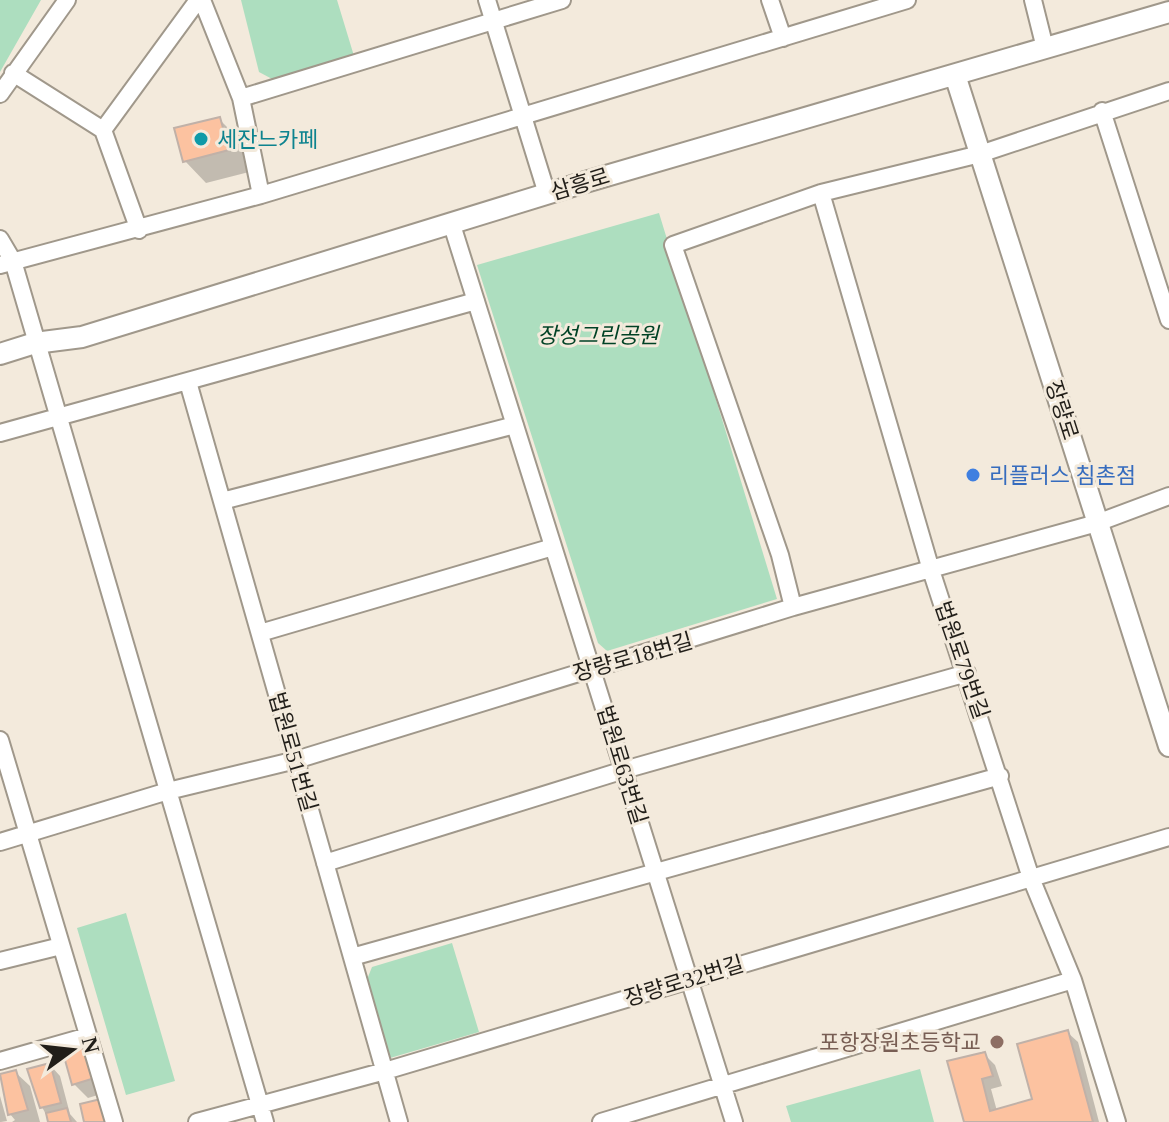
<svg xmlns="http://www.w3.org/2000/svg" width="1169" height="1122" viewBox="0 0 1169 1122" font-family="'Times New Roman','Noto Sans KR',serif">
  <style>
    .green { fill: #addebf }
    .shadow { fill: #0003 }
    .building { fill: #fcc2a0; stroke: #c0b1a8; stroke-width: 2 }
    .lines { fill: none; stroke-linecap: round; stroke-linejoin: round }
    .minor-casing { stroke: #a0988b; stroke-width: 20 }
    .major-casing { stroke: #a0988b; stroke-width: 24 }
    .minor { stroke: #fff; stroke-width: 16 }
    .major { stroke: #fff; stroke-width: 20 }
    .culture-dot { fill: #0f9aa8; stroke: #f3eadc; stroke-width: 3 }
    .shop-dot { fill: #3f7fe0; stroke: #f3eadc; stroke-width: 3 }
    .education-dot { fill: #8d6e63; stroke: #f3eadc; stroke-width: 3 }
    .labels { text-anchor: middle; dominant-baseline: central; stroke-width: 6; stroke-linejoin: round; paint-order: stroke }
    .culture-label { font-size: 22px; fill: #0d838f; stroke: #f3eadc; text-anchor: start }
    .street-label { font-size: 22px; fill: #211e19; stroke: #f3eadc }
    .park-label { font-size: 22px; font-style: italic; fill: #004225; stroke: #f3eadc }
    .shop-label { font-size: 22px; fill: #366cbe; stroke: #f3eadc; text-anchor: start }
    .education-label { font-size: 22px; fill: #785e54; stroke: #f3eadc; text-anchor: end }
  </style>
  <rect width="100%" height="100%" fill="#f3eadc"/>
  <path class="green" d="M 0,0 L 41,0 L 0,72 Z
    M 241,0 L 337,0 L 354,56 L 274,80 L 259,72 Z
    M 659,213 L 777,599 L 607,651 L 598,643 L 477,265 Z
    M 126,913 L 175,1081 L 126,1095 L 77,928 Z
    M 452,943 L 479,1032 L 390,1058 L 386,1053 L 366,982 L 372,967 Z
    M 920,1069 L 934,1122 L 791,1122 L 786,1106 Z"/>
  <path class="shadow" d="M 219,119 L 240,140 L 249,172 L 206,183 L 185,161 Z
    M 1067,1032 L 1078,1042 L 1099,1122 L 966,1122 L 984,1054 L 995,1065 L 1002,1086 L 991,1089 L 997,1111 L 1035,1101 Z
    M 65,1054 L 111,1091 L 88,1098 L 74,1084 Z
    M 50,1065 L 60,1076 L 70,1114 L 77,1122 L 50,1122 L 42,1107 Z
    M 15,1072 L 30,1086 L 40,1122 L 12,1122 L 15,1120 L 10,1114 L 0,1076 Z
    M 0,1096 L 7,1121 L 1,1122 L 0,1122 Z"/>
  <path class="building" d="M 220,117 L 229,150 L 183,162 L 174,128 Z
    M 1068,1030 L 1093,1122 L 964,1122 L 947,1061 L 985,1052 L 993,1076 L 982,1079 L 990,1111 L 1032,1099 L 1017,1044 Z
    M 83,1047 L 90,1049 L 98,1077 L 72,1085 L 63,1053 Z
    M 50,1063 L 61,1103 L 40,1108 L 27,1069 Z
    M 16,1070 L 28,1110 L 8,1115 L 0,1074 Z
    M 105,1098 L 111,1122 L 84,1122 L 80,1104 Z
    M 67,1108 L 71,1122 L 48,1122 L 46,1113 Z"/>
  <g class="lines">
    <defs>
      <path id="minor" d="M 202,0 L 241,98 L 261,195
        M 487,0 L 547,194
        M 770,0 L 783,38
        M 1033,0 L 1045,48
        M 13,73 L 103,130 L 139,230
        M 0,94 L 67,0
        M 241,98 L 562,0
        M 1102,111 L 1169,320
        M 103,130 L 198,0
        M 821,193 L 931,570 L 1031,878 L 1073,980 L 1117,1122
        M 452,225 L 734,1122
        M 0,239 L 13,261 L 265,1122
        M 0,265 L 261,195 L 907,0
        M 188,382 L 399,1122
        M 0,433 L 476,301
        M 222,501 L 515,425
        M 793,607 L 780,555 L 673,245 L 821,193 L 980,154 L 1169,91
        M 260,633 L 553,547
        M 0,740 L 114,1122
        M 0,842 L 168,791 L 296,760 L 793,607 L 1097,523 L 1169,496
        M 325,863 L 624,770 L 967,673
        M 352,957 L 1000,776
        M 0,961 L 61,946
        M 0,1061 L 88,1036
        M 197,1122 L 385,1071 L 1169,837
        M 601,1122 L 1073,980"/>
      <path id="major" d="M 955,75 L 1169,746
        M 0,354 L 35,343 L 82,337 L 582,183 L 1169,12"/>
    </defs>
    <use href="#minor" class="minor-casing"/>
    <use href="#major" class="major-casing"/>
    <use href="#minor" class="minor"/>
    <use href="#major" class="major"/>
  </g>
  <circle class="culture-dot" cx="201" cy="139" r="8"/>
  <circle class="shop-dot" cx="973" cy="475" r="8"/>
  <circle class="education-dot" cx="997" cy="1042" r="8"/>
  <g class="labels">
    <g class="culture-label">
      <text x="217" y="139">세잔느카페</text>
    </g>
    <g class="street-label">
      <text transform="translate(580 184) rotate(-17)">삼흥로</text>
      <text transform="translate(1062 410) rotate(72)">장량로</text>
      <text transform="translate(633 657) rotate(-16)">장량로18번길</text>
      <text transform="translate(962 660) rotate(71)">법원로79번길</text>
      <text transform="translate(293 752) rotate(74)">법원로51번길</text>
      <text transform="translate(622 765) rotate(73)">법원로63번길</text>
      <text transform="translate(684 981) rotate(-17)">장량로32번길</text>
    </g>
    <g class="park-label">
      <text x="598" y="335">장성그린공원</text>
    </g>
    <g class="shop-label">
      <text x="989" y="475">리플러스 침촌점</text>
    </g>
    <g class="education-label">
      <text x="981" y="1042">포항장원초등학교</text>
    </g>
  </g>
  <g transform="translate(72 1050) rotate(75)" stroke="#f3eadc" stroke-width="6" paint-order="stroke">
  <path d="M0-6L14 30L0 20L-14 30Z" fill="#211e19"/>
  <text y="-12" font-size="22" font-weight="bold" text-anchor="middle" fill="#211e19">N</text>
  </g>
</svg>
